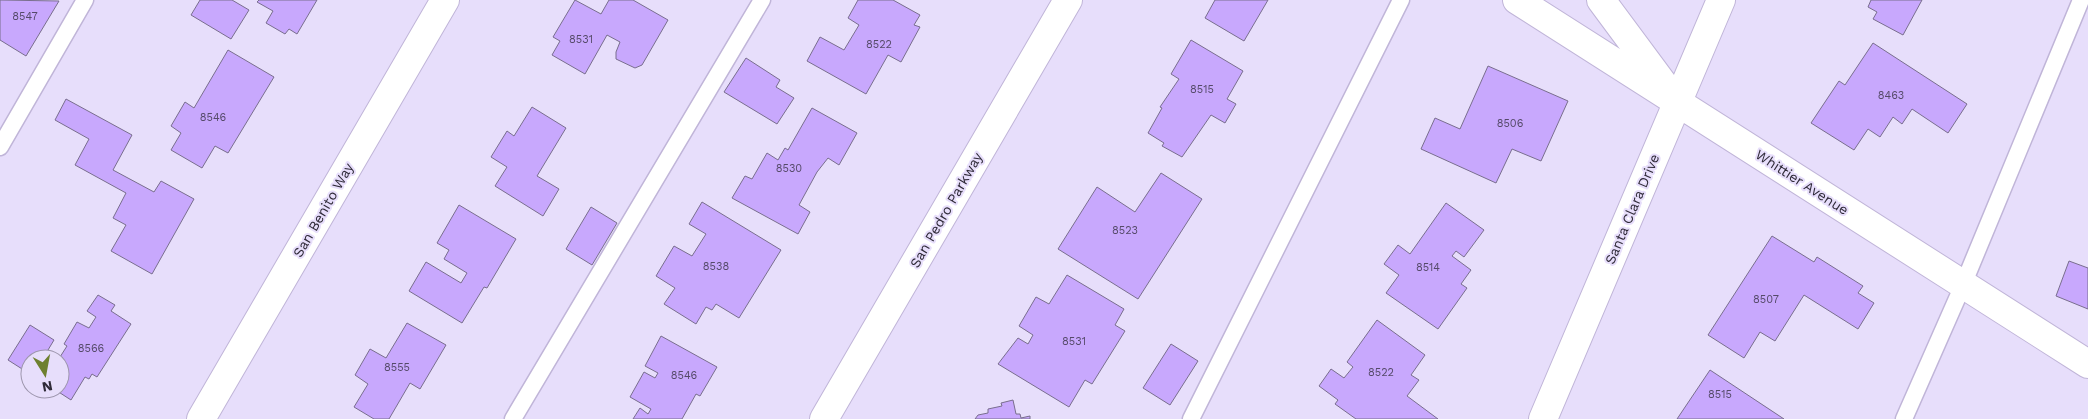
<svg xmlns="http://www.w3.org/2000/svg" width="2088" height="419" viewBox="0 0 2088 419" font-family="'Work Sans',sans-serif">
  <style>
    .building { fill: #c8a8fd; stroke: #796e8e }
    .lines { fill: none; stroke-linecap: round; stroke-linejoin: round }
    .lane-casing { stroke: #c0b5d8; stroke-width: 19 }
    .street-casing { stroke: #c0b5d8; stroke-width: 30 }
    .lane { stroke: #fff; stroke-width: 16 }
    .street { stroke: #fff; stroke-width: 28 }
    .labels { text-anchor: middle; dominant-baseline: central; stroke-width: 4; stroke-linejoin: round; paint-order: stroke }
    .number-label { font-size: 11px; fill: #554a69 }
    .street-label { font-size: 14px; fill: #2f2a38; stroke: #e7defb }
  </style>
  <rect width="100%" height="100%" fill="#e7defb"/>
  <path class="building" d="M 0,0 L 59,1 L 26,56 L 0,40 Z
    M 200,0 L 232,0 L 249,10 L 231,39 L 191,15 Z
    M 259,0 L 317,0 L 297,34 L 289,29 L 285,34 L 266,23 L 273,11 L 257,2 Z
    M 575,0 L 601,14 L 609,0 L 633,0 L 668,20 L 642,65 L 635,68 L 616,59 L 616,52 L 620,42 L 607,35 L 585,74 L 552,55 L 560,41 L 553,37 Z
    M 858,0 L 893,0 L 920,15 L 914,25 L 920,27 L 901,62 L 888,55 L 866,94 L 807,61 L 820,37 L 844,50 L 859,25 L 848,18 Z
    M 1215,0 L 1268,0 L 1244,41 L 1205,18 Z
    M 1871,0 L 1922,0 L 1903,35 L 1873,19 L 1877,12 L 1868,7 Z
    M 1191,40 L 1243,71 L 1227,99 L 1236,104 L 1225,123 L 1211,115 L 1182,157 L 1162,146 L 1164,143 L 1148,133 L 1162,108 L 1160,107 L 1179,79 L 1171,74 Z
    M 1873,43 L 1967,104 L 1948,133 L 1912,109 L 1902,124 L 1893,117 L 1880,137 L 1868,129 L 1854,150 L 1811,123 L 1839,81 L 1845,85 Z
    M 228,50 L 274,77 L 228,153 L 215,146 L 202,168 L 171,150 L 181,133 L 171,126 L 185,102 L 194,108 Z
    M 746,58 L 780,80 L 776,87 L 794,98 L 777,124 L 724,92 Z
    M 1488,66 L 1568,101 L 1541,161 L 1512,149 L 1496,183 L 1421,149 L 1435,118 L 1460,129 Z
    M 66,99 L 132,135 L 113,170 L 154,192 L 161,181 L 194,199 L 152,274 L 111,251 L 126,225 L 113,218 L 126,193 L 75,165 L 89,139 L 55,120 Z
    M 532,107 L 566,128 L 537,176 L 559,189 L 543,216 L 495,186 L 507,167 L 491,157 L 507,131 L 514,136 Z
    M 812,108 L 857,133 L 839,165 L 828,158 L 817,172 L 799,205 L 810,212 L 798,234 L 732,198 L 745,176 L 752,179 L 767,153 L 778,160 L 785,148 L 788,150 Z
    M 1161,173 L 1202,199 L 1138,299 L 1058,249 L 1097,187 L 1135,212 Z
    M 702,202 L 781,250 L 739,318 L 716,304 L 712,310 L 706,307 L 696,324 L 664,304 L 675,288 L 656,276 L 674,246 L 692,256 L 706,234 L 689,224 Z
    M 1446,203 L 1484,230 L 1464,257 L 1456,251 L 1452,256 L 1471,270 L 1461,284 L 1467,288 L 1438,329 L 1386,293 L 1399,275 L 1384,264 L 1398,245 L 1410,254 Z
    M 459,205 L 516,239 L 487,288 L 484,287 L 462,323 L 409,291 L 426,262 L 461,283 L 467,273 L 444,259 L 449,250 L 437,243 Z
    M 591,207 L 617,223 L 592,265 L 566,249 Z
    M 1772,236 L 1814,262 L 1817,257 L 1863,286 L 1858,293 L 1874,303 L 1858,329 L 1804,295 L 1775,341 L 1760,332 L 1744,358 L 1708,335 Z
    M 2069,261 L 2088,268 L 2088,309 L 2056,296 Z
    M 1067,275 L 1124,309 L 1115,325 L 1125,331 L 1092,384 L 1085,380 L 1069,407 L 998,364 L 1018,338 L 1028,344 L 1033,335 L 1019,326 L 1036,297 L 1049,304 Z
    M 98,295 L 115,305 L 111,311 L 131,324 L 97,377 L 92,374 L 89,379 L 85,377 L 71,400 L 54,389 L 60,389 L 60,359 L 30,359 L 30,374 L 8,360 L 30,325 L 54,340 L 48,350 L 60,357 L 67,346 L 64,344 L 77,322 L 89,328 L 96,317 L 87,311 Z
    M 1377,320 L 1425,355 L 1411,375 L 1419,380 L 1407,396 L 1438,419 L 1356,419 L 1335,404 L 1338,400 L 1319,386 L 1331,369 L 1344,378 L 1353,367 L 1347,362 Z
    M 407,323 L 446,345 L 420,389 L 410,383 L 389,419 L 374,419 L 354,407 L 368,384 L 355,375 L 370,349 L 386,358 Z
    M 661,336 L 717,367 L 700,396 L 696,394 L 682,419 L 633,419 L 640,408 L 648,414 L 651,409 L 630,397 L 644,372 L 655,378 L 658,373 L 645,366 Z
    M 1171,344 L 1198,361 L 1170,405 L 1143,388 Z
    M 1710,370 L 1784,419 L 1677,419 Z
    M 1013,400 L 1016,414 L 1020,414 L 1021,418 L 1030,416 L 1030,419 L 975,419 L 978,415 L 988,413 L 988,409 L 1002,406 L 1001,403 Z"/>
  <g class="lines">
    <defs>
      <path id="lane" d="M 0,147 L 85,0
        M 513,419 L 762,0
        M 1191,419 L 1401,0
        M 1904,419 L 1963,285 L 2081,0"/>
      <path id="street" d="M 1517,0 L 2088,364
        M 1601,0 L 1667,89
        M 201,419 L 445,0
        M 824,419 L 1068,0
        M 1543,419 L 1721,0"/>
    </defs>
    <use href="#lane" class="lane-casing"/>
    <use href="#street" class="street-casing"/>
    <use href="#lane" class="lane"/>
    <use href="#street" class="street"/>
  </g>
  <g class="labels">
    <g class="number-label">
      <text x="25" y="16">8547</text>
      <text x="581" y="39">8531</text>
      <text x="879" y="44">8522</text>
      <text x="1202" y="89">8515</text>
      <text x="1891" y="95">8463</text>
      <text x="213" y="117">8546</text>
      <text x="1510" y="123">8506</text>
      <text x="789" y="168">8530</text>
      <text x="1125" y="230">8523</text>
      <text x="716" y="266">8538</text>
      <text x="1428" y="267">8514</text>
      <text x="1766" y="299">8507</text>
      <text x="1074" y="341">8531</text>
      <text x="91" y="348">8566</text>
      <text x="397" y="367">8555</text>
      <text x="1381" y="372">8522</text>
      <text x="684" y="375">8546</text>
      <text x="1720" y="394">8515</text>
    </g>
    <g class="street-label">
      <text transform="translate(1802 182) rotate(33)">Whittier Avenue</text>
      <text transform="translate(1632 209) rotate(-67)">Santa Clara Drive</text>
      <text transform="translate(323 210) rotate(-60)">San Benito Way</text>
      <text transform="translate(946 210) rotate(-60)">San Pedro Parkway</text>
    </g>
  </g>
  <g transform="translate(45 374) rotate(169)"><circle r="24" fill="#e7defb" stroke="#9d96ad"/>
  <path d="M0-4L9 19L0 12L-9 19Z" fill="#6e802f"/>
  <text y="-8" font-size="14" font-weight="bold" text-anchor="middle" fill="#2f2a38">N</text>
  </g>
</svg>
